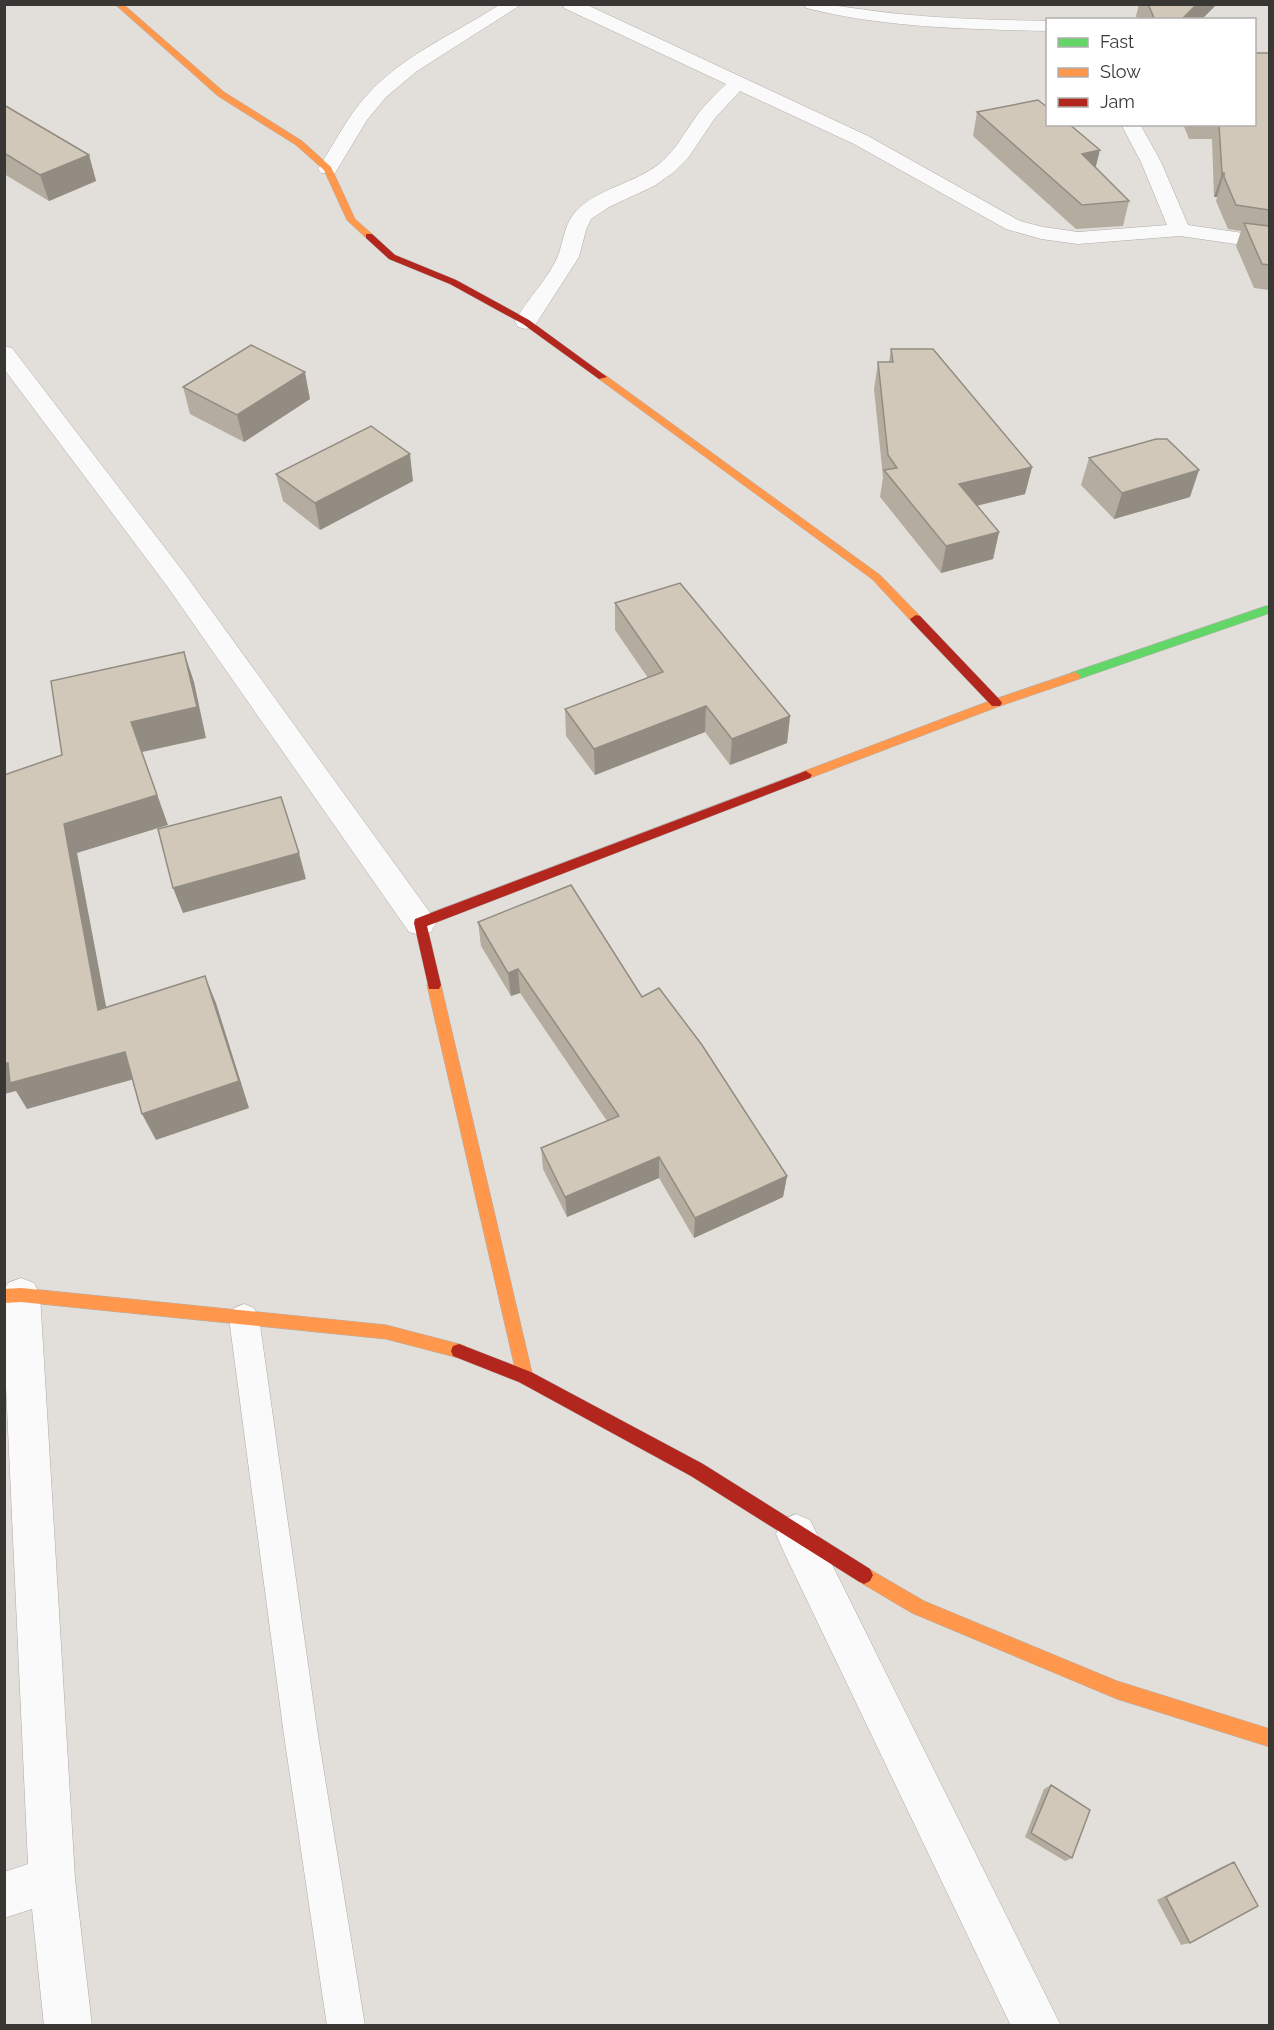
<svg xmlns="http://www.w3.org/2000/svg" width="1274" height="2030" viewBox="0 0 1274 2030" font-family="Raleway,sans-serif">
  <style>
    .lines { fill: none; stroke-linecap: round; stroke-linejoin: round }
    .lane-casing { stroke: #aeaba8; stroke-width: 1 }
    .street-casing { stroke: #aeaba8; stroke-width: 1 }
    .fast-casing { stroke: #aeaba8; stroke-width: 1 }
    .slow-casing { stroke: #aeaba8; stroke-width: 1 }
    .jam-casing { stroke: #aeaba8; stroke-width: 1 }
    .lane { fill: #fbfafa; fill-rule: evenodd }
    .street { fill: #fbfafa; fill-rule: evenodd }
    .fast { fill: #63d668; fill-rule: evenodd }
    .slow { fill: #ff974d; fill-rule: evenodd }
    .jam { fill: #b3261e; fill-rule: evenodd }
    .wall { fill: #b4ac9f }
    .shaded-wall { fill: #928c82 }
    .building { fill: #d1c8b9; stroke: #928c82; stroke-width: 1.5 }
  </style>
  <rect width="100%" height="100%" fill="#e2dfdb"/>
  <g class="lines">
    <defs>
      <path id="lane" d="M 244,1304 L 254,1308 L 259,1318 L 318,1735 L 365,2026 L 327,2026 L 284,1735 L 229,1318 L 234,1308 Z"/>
      <path id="street" d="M 501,4 L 522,4 L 417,71 L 386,97 L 367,120 L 335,173 L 321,173 L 318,169 C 334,144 347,117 367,95 C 403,55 456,33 501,4 Z
        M 562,4 L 585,4 L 868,136 L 1020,221 L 1043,227 L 1078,232 L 1167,225 L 1141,162 L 1121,124 L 1140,124 L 1161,162 L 1188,225 L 1270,237 L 1270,249 L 1180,236 L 1078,244 L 1041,239 L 1006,229 L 854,144 L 740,91 L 715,118 L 688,158 L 674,172 L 654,186 L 609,207 L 591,219 L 586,230 L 579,257 L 537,322 L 534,327 L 526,329 L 518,327 L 515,322 C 527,298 550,278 559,253 C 564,238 565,223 576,211 C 598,188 634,184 659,164 C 676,151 685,131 698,114 C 706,103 716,94 726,84 L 564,8 Z
        M 804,4 C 836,4 867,11 900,14 C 949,19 998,20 1048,21 L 1048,31 C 966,29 886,28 806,8 Z
        M 4,346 L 12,348 L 185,574 L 431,914 L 436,923 L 431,932 L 420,935 L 409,932 L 167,586 L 4,369 Z
        M 21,1278 L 34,1283 L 40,1295 L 75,1879 L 92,2026 L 44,2026 L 32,1909 L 4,1918 L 4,1872 L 28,1864 L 4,1342 L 4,1290 L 8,1283 Z
        M 796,1514 L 810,1520 L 1061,2026 L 1011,2026 L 782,1548 L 776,1534 L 782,1520 Z"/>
      <path id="fast" d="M 1266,606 L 1270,606 L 1270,613 L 1079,679 L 1071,679 L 1069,676 L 1071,673 Z"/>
      <path id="slow" d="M 115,4 L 123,4 L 224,92 L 302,141 L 331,167 L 355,219 L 372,234 L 372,238 L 366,238 L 347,220 L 324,170 L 296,145 L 218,96 Z
        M 599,375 L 605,375 L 880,575 L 920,616 L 920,622 L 912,622 L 872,579 L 599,379 Z
        M 1075,672 L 1081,676 L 1079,679 L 1000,706 L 810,778 L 806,779 L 800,775 L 802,772 L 992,700 Z
        M 434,980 L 439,981 L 441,985 L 533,1377 L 531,1382 L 525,1385 L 519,1382 L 517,1377 L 427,985 L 429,981 Z
        M 21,1288 L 386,1325 L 459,1344 L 465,1346 L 467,1351 L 465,1356 L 459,1358 L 386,1339 L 21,1302 L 4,1303 L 4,1289 Z
        M 864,1566 L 924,1601 L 1117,1681 L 1270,1729 L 1270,1747 L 1117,1699 L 912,1613 L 858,1581 L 855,1575 L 858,1569 Z"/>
      <path id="jam" d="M 366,234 L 372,234 L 395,255 L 456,280 L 529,320 L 607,377 L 599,379 L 523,324 L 450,284 L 389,259 L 366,238 Z
        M 916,615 L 920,616 L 1000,700 L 1002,703 L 1000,706 L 992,706 L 912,622 L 910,619 Z
        M 806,771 L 812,775 L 810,778 L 427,926 L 441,985 L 439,989 L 429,989 L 414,923 L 415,919 Z
        M 459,1344 L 531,1372 L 703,1464 L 870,1569 L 873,1575 L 870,1581 L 864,1584 L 858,1581 L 691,1476 L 519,1382 L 453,1356 L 451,1351 L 453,1346 Z"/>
    </defs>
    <use href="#lane" class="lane-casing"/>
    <use href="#street" class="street-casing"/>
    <use href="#fast" class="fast-casing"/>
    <use href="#slow" class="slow-casing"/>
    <use href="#jam" class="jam-casing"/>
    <use href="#lane" class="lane"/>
    <use href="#street" class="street"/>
    <use href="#fast" class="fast"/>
    <use href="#slow" class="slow"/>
    <use href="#jam" class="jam"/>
  </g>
  <path class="wall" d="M 1139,4 L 1217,4 L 1201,20 L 1138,20 L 1136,16 Z
    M 1269,53 L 1269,290 L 1254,288 L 1236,246 L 1241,231 L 1228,229 L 1216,201 L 1217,197 L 1214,197 L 1212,139 L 1189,139 L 1183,124 L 1254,124 Z
    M 4,105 L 89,155 L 96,181 L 49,201 L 4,174 Z
    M 977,112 L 1096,167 L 1129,201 L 1123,226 L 1076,229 L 973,136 Z
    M 891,349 L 1032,467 L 1025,494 L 977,506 L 999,532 L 993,559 L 941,573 L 880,497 L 883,477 L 874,389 L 878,362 L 889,362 Z
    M 183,387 L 310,399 L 244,442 L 190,414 Z
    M 1089,458 L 1190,497 L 1114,519 L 1081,485 Z
    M 276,474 L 413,481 L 320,530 L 283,501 Z
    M 615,603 L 790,716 L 787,743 L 730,765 L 705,732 L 595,775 L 566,736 L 565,709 L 648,678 L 615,630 Z
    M 478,922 L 642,997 L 787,1176 L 783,1197 L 694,1238 L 659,1178 L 567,1217 L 543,1169 L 541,1148 L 607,1121 L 520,993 L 511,996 L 481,946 Z
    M 1051,1785 L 1072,1858 L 1065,1861 L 1025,1837 L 1044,1789 Z
    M 1234,1862 L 1190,1943 L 1181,1945 L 1157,1900 L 1224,1866 Z"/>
  <path class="shaded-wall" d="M 1197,4 L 1217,4 L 1201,20 L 1181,20 Z
    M 1100,150 L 1094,174 L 1082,154 Z
    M 89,155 L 96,181 L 49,201 L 40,175 Z
    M 1224,173 L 1217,197 L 1214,197 L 1222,174 Z
    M 305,372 L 310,399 L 244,442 L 237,415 Z
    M 410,454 L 413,481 L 320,530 L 315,503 Z
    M 1032,467 L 1025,494 L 953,511 L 959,484 Z
    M 1199,470 L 1190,497 L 1114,519 L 1122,493 Z
    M 999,532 L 993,559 L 941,573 L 946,546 Z
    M 184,652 L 194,682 L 206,738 L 142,752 L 168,825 L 77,853 L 112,1038 L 98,1010 L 64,824 L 131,722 Z
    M 706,706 L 705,732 L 595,775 L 594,749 Z
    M 790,716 L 787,743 L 730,765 L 732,739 Z
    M 299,853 L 306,879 L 183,913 L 173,888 Z
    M 518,969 L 520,993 L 511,996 L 508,973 Z
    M 205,976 L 216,1003 L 249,1108 L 156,1140 L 142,1114 Z
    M 125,1052 L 138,1078 L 27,1109 L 16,1091 L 4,1094 L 4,1063 Z
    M 659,1157 L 659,1178 L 567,1217 L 565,1197 Z
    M 787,1176 L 783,1197 L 694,1238 L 695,1218 Z"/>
  <path class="building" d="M 1148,4 L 1197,4 L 1181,20 L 1155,20 Z
    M 1254,53 L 1269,53 L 1269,210 L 1236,205 L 1224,177 L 1224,173 L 1222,174 L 1219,124 L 1254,124 Z
    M 1038,100 L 1047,107 L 1047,124 L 1069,124 L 1100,150 L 1082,154 L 1129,201 L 1082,205 L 977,112 Z
    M 4,105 L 89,155 L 40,175 L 4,153 Z
    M 1244,223 L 1269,226 L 1269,265 L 1262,264 Z
    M 251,345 L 305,372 L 237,415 L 183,387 Z
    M 891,349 L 933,349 L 1032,467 L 959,484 L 999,532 L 946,546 L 884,470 L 897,468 L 888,455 L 878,362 L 893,362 Z
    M 371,426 L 410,454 L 315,503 L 276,474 Z
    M 1156,439 L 1167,439 L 1199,470 L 1122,493 L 1089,458 Z
    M 680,583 L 790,716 L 732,739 L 706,706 L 594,749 L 565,709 L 663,672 L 615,603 Z
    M 184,652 L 197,707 L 131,722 L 157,795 L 64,824 L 98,1010 L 205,976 L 239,1081 L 142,1114 L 125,1052 L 10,1083 L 8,1063 L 4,1063 L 4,775 L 62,755 L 51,681 Z
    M 281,797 L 299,853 L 173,888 L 158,829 Z
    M 571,885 L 642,997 L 659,988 L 702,1045 L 787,1176 L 695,1218 L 659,1157 L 565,1197 L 541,1148 L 619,1116 L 518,969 L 508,973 L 478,922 Z
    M 1051,1785 L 1090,1810 L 1072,1858 L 1031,1833 Z
    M 1234,1862 L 1258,1906 L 1190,1943 L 1166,1897 Z"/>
  <rect width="1274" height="2030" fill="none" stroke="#393733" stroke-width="12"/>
  <rect x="1046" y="18" width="210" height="108" fill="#ffffff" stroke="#b0afad" stroke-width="1.5"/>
  <rect x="1058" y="38" width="30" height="9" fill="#63d668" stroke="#b0afad" stroke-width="1.5"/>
  <text x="1100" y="48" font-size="18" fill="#393733">Fast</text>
  <rect x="1058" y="68" width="30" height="9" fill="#ff974d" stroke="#b0afad" stroke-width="1.5"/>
  <text x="1100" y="78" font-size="18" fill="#393733">Slow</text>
  <rect x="1058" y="98" width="30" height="9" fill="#b3261e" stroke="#b0afad" stroke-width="1.5"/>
  <text x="1100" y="108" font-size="18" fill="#393733">Jam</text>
</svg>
